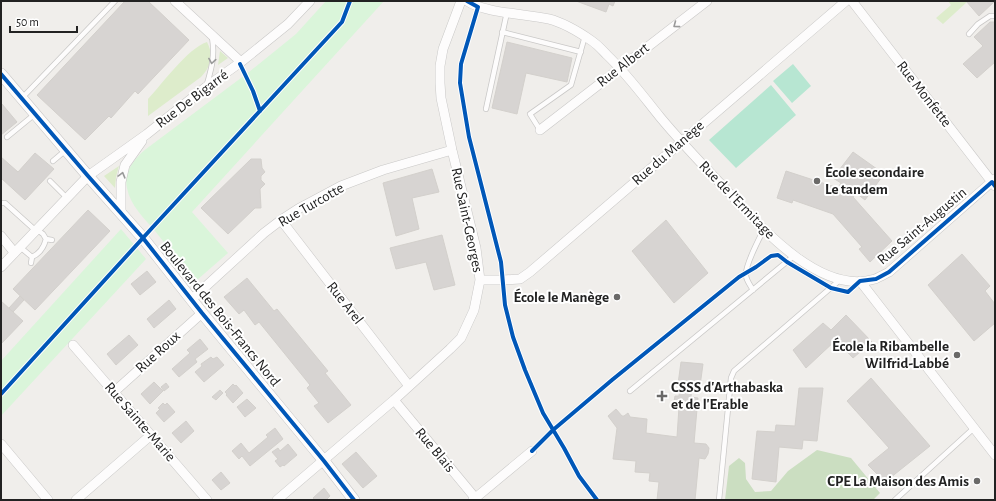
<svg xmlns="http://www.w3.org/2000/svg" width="996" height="501" viewBox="0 0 996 501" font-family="'Alegreya Sans',sans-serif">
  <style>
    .grass { fill: #ddeccb }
    .forest { fill: #cbdec1 }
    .park { fill: #daf5da }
    .pitch { fill: #b7e6d2 }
    .building { fill: #d7d4d2; stroke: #d3d0cc }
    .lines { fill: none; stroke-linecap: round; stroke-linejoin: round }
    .service-casing { stroke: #c9c8c7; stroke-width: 6 }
    .minor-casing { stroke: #c9c8c7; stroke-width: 10 }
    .tertiary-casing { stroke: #c9c8c7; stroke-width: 12 }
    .service { stroke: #fdfcfc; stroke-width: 4.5 }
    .minor { stroke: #fdfcfc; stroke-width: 9 }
    .tertiary { stroke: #fdfcfc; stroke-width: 11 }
    .cycleway-casing { stroke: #fff; stroke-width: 6 }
    .cycleway { stroke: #0057b8; stroke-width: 4 }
    .oneway { stroke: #9a9a9a }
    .poi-dot { fill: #6a6968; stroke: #fff; stroke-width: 1.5 }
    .labels { text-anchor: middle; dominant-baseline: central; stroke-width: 4; stroke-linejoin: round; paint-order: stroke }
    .street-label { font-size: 15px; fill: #222; stroke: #fff }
    .poi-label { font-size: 15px; font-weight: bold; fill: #222; stroke: #fff; text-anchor: end }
  </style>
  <rect width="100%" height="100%" fill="#f0eeeb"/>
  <path class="grass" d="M 948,1 L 967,2 L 943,24 L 936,18 L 951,5 Z
    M 207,42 C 214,56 211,66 201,77 L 148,116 L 148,99 C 163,83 187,49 207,42 Z
    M 220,51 L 228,58 L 218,65 Z
    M 119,166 L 116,177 L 115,188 L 104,176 Z"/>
  <path class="forest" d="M 817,450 L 851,458 L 880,493 L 873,500 L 725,500 L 729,466 L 739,458 L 745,463 L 746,479 L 755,492 L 771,491 L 788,471 Z"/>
  <path class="park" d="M 326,1 L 384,1 L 192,212 L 228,253 L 197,280 C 183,264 168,248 155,231 C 144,218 130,205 127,188 C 123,172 135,158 146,149 L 249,72 L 296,34 Z
    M 121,229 L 146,259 L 1,416 L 1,361 Z"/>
  <path class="pitch" d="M 793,64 L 811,86 L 792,103 L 773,81 Z
    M 771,85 L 796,115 L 736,168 L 709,140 Z"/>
  <path class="building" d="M 125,1 L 148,1 L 189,40 L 138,94 L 135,91 L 111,118 L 109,116 L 85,140 L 37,95 Z
    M 576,1 L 615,1 L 613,6 L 609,4 L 606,12 Z
    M 966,1 L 995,1 L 979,16 Z
    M 990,22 L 995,22 L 995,62 L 977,78 L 963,64 L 983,46 L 974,37 Z
    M 507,42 L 572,58 L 567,82 L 526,73 L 517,114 L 492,108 Z
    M 2,104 L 17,122 L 1,135 L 1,106 Z
    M 853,152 L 884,174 L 865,200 L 856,193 L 853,197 L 892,241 L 870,262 L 859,249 L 862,247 L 833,214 L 793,200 L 792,203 L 777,198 L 786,171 L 838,188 L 841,183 L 833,178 Z
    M 35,153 L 54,169 L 25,200 L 1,178 L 1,157 L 18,172 Z
    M 251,159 L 261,159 L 262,168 L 265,172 L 261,176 L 261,180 L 265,184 L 260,189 L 261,208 L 255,208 L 228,234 L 201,208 Z
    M 432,169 L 439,192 L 412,198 L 419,229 L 396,236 L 383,183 Z
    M 88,210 L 110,231 L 35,310 L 13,289 Z
    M 666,220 L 708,273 L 674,303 L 632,251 Z
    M 442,235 L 455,285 L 434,290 L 426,262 L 396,269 L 390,248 Z
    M 962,254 L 990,286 L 985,291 L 995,304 L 995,323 L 974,341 L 928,285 Z
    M 147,271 L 156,282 L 140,295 L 131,284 Z
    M 247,278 L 274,311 L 277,309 L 328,371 L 325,373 L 351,405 L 328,423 L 314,406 L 319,403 L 307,388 L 310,385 L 259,322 L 255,325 L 244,310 L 239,314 L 224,297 Z
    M 20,296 L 24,300 L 13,312 L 9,308 Z
    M 169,300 L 176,309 L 154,328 L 147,319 Z
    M 1,301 L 23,321 L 1,344 Z
    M 846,315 L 872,342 L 853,358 L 836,340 L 806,368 L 793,350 L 823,323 L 831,330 Z
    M 129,335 L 138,345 L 116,365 L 107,354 Z
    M 200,339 L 208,349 L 195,359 L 197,362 L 179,377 L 172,369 L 190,353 L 187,350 Z
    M 211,357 L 213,359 L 217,357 L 224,365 L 204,382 L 195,372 L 202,366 L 201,364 Z
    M 681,362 L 703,364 L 700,386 L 692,385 L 691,397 L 698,398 L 694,443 L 706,444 L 709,448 L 708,454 L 705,459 L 699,458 L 695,500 L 657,500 L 659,482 L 649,481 L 650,473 L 635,472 L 636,461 L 613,459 L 617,428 L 608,416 L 616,409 L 622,416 L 624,416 L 628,413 L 630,417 L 647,419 L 646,433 L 677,437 L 679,407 L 673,407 L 675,396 L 679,396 L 680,385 L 678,384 Z
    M 871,378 L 930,446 L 885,482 L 868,465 L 889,448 L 847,401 Z
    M 154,382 L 163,391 L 150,404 L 141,394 Z
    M 166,383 L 169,387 L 164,391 L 161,387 Z
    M 233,384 L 235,386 L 236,385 L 243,393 L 233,403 L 226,395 L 227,394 L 225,392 Z
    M 799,388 L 823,388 L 817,441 L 803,440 L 802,449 L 779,447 L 776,482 L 752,479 L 757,431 L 775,432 L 776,425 L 795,426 Z
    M 220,390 L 223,393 L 216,400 L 212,397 Z
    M 247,399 L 256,408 L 245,417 L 237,407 Z
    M 163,403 L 165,405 L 167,403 L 175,412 L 164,422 L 156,413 L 160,409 L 158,408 Z
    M 186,421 L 194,431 L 181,443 L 172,433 Z
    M 275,428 L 283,439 L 250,466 L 242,456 L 239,459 L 232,451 L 241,443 L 249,453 L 268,437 L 266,435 Z
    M 288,444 L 297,455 L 284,466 L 283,465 L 280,467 L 275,461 L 278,459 L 272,452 L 278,448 L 280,451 Z
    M 356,452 L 377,476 L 363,488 L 342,464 Z
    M 221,472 L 230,483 L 221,490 L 212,480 Z
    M 324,488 L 330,496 L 326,500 L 315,500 L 313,498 Z"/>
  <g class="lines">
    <defs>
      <path id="service" d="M 502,32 L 581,52
        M 969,34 L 978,24 L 990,16 L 995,16
        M 207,84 C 212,67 215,54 212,37
        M 22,98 L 115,1
        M 486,109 L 507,12
        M 540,130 L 530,114 L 571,85 L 585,36
        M 7,137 L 35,114
        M 53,161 L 66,150
        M 50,181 L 66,197
        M 1,203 L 5,203 L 35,230
        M 46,239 L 52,240
        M 20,247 L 32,257 C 39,254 44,247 46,239 L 43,234 L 36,229
        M 31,263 L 32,257
        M 753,290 C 750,285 746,280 746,275 C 745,265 759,239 764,229
        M 630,391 L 795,255
        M 719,500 L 731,378 L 734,371 L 841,279
        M 895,500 L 974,428"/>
      <path id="minor" d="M 175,1 L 241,62
        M 467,1 C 484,13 527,14 549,19 C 565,23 579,32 592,41 C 598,45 602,50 607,55 C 627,74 643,96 660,117 C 679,140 699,161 719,182 C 754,219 817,297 875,279 C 880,277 885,274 889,272 L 995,179
        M 852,1 L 995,186
        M 540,130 L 707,1
        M 121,213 L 121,182 L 125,165 L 142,141
        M 281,220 L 409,386
        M 1,236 L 14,252
        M 1,267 L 88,176 L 147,134 L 206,87 L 241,62 L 288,24 L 310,1
        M 480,280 L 503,280 L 520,279 L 530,272 L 846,1
        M 860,281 L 995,455
        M 192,299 L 264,233 L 281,220 L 298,209 L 341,186 L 383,170 L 452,150
        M 73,345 L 207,500
        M 114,392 L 202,313
        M 394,400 L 477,500
        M 1,444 L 48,500
        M 76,500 L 151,435
        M 277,500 L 394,400 L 450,349 L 461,338 L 474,310 L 480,280 L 476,248 L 452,150 L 441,98 L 440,83 L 440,66 L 443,49 L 461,1
        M 473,500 L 532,451"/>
      <path id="tertiary" d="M 1,74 L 88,176 L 143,238 L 202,313 L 324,461 L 354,500"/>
    </defs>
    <use href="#service" class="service-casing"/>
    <use href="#minor" class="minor-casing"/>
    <use href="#tertiary" class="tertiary-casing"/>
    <use href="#service" class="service"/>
    <use href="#minor" class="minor"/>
    <use href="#tertiary" class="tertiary"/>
    <defs>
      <path id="cycleway" d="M 467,1 L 478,7 L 461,64 L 460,83 L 469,137 L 501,262 L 505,305 L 513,337 L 525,370 L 543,413 L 564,448 L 579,476 L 597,500
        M 240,64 L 253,91 L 260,111
        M 1,74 L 88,176 L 143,238 L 202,313 L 324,461 L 354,500
        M 1,394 L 152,228 L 342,22 L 350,1
        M 532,451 L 553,430 L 612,380 L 739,277 L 756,267 L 771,256 L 778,255 L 787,262 L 831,288 L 848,292 L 860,281 L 876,279 L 889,272 L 992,182 L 995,186"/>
    </defs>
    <use href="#cycleway" class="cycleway-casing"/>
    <use href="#cycleway" class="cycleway"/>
  </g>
  <defs><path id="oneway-chevron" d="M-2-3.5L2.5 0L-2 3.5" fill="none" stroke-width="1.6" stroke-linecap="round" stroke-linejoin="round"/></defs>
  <g class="oneway">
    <use href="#oneway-chevron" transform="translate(676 25) rotate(143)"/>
    <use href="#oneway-chevron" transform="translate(212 61) rotate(99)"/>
    <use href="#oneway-chevron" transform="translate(122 175) rotate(-75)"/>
  </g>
  <g class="poi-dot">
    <circle cx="817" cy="181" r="4"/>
    <circle cx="617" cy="297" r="4"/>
    <circle cx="957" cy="355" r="4"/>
    <path d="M660 390h4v4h4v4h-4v4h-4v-4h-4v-4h4z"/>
    <circle cx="977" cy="481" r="4"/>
  </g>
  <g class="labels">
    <g class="street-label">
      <text transform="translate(623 65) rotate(-38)">Rue Albert</text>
      <text transform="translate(924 94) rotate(52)">Rue Monfette</text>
      <text transform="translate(192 99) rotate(-37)">Rue De Bigarré</text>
      <text transform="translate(668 153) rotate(-41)">Rue du Manège</text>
      <text transform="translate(737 200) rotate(46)">Rue de l'Ermitage</text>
      <text transform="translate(311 205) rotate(-30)">Rue Turcotte</text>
      <text transform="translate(467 220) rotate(78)">Rue Saint-Georges</text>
      <text transform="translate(922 226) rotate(-40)">Rue Saint-Augustin</text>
      <text transform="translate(345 303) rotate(52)">Rue Arel</text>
      <text transform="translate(220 314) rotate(51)">Boulevard des Bois-Francs Nord</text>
      <text transform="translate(158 352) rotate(-42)">Rue Roux</text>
      <text transform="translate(140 422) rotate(49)">Rue Sainte-Marie</text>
      <text transform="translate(435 450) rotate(50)">Rue Blais</text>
    </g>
    <g class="poi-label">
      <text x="825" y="172" text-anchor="start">École secondaire<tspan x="825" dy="17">Le tandem</tspan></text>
      <text x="609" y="297">École le Manège</text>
      <text x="949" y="346">École la Ribambelle<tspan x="949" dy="17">Wilfrid-Labbé</tspan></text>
      <text x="671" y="387" text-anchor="start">CSSS d'Arthabaska<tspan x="671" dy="17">et de l'Erable</tspan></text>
      <text x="969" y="481">CPE La Maison des Amis</text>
    </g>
  </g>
  <rect width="996" height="501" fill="none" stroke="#222222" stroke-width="4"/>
  <path d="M10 26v6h67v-6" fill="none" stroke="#222222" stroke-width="2"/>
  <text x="16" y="26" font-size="12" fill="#222222" stroke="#ffffff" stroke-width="3" paint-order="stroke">50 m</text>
</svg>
